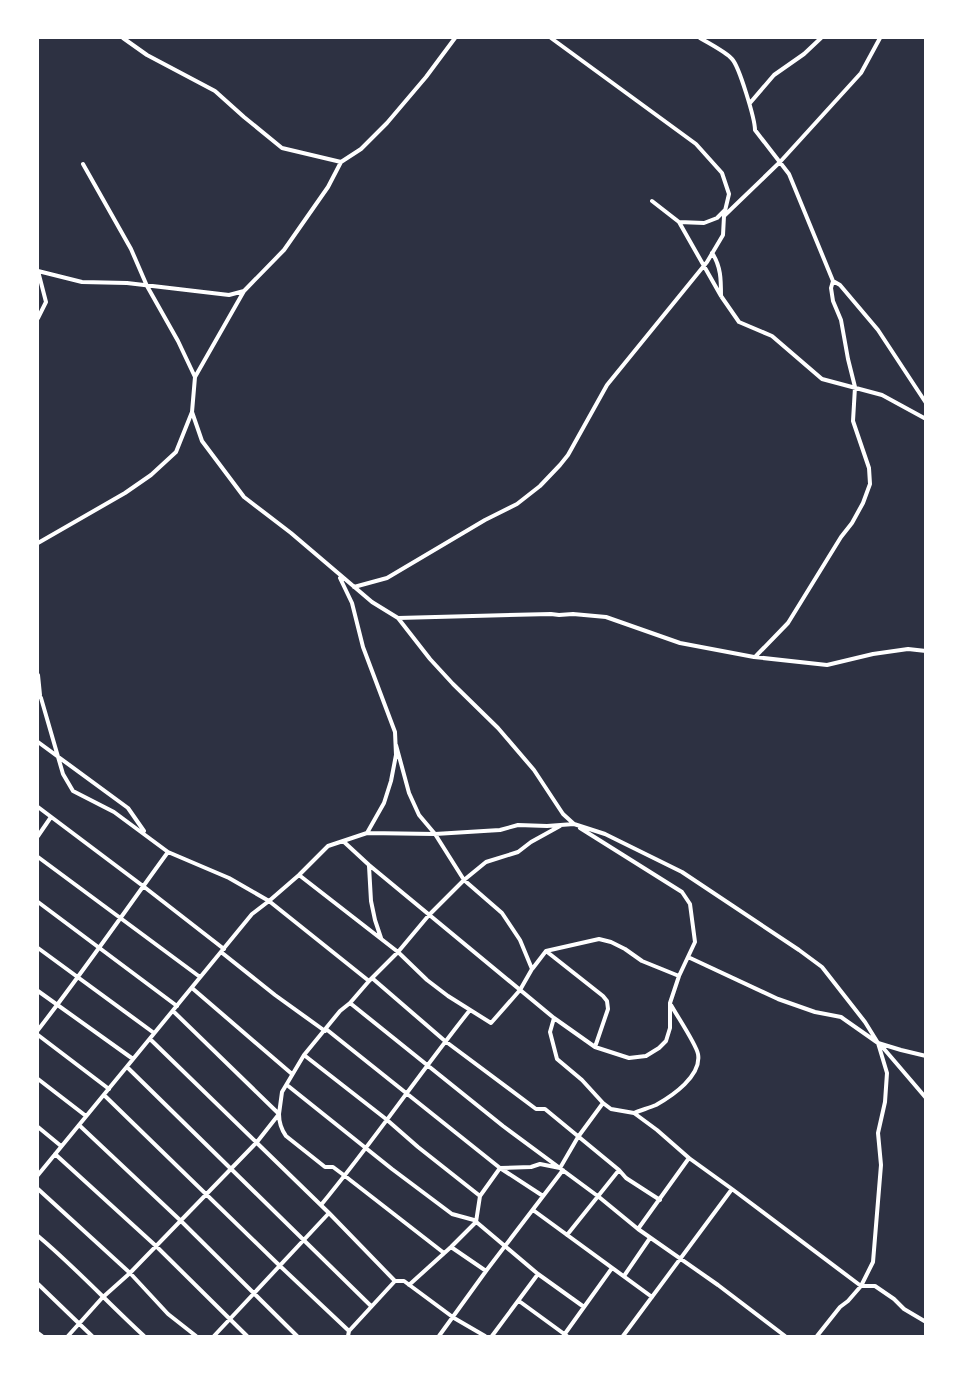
<svg xmlns="http://www.w3.org/2000/svg" width="963" height="1374" viewBox="0 0 963 1374" font-family="'Public Sans',sans-serif">
  <style>
    .lines { fill: none; stroke-linecap: round; stroke-linejoin: round }
    .minor { stroke: #fff; stroke-width: 4 }
  </style>
  <rect width="100%" height="100%" fill="#2d3142"/>
  <g class="lines">
    <path class="minor" d="M 123,38 L 147,55 L 215,91 L 244,117 L 282,148 L 341,162
      M 551,38 L 696,144 L 722,173 L 729,194 L 724,215
      M 700,38 C 708,43 726,52 732,59 C 739,66 755,119 755,130 L 789,174 L 833,281 L 831,288 L 833,301 L 841,320 L 848,359 L 855,387 L 853,421 L 869,468 L 870,484 L 863,503 L 852,523 L 841,537 L 788,623 L 755,657
      M 750,103 L 774,75 L 804,54 L 821,38
      M 83,164 L 131,249 L 147,286 L 178,341 L 195,377
      M 652,201 L 679,222 L 704,223 L 717,218 L 725,210
      M 679,222 L 721,296 L 739,322 L 772,336 L 822,379 L 882,395 L 926,419
      M 712,253 C 721,266 721,280 721,296
      M 38,271 L 82,282 L 127,283 L 229,295 L 244,291
      M 833,281 L 840,285 L 878,330 L 926,403
      M 38,318 L 46,302 L 38,271
      M 192,412 L 202,441 L 244,497 L 291,533 L 372,602 L 398,618 L 551,614 L 559,615 L 573,614 L 606,617 L 680,643 L 754,657 L 827,665 L 873,654 L 908,649 L 926,651
      M 38,543 L 125,493 L 151,475 L 176,452 L 192,412 L 195,377 L 244,291 L 284,250 L 328,187 L 341,162 L 361,149 L 387,123 L 426,77 L 455,38
      M 340,578 L 352,603 L 363,647 L 395,732 L 396,755 L 391,781 L 384,803 L 367,833
      M 354,587 L 387,578 L 485,520 L 517,504 L 540,486 L 560,465 L 568,455 L 607,385 L 707,262 L 723,235 L 724,216 L 780,162 L 861,73 L 880,38
      M 398,618 L 430,659 L 453,684 L 498,728 L 534,770 L 563,814 L 574,824
      M 38,675 L 40,695
      M 38,694 L 41,698 L 63,774 L 73,791 L 114,812 L 168,852 L 229,878 L 269,901 L 369,981
      M 38,742 L 128,808 L 144,831
      M 38,807 L 143,886 L 224,949
      M 38,836 L 51,817
      M 343,841 L 369,865 L 554,1018 L 595,1047 L 629,1058 L 646,1056 L 659,1048 L 666,1041 L 670,1028 L 670,1003 L 679,976 L 695,942 L 690,904 L 682,892 L 580,828
      M 38,857 L 200,977
      M 369,866 L 371,901 L 375,920 L 381,938
      M 299,875 L 398,952 L 427,980 L 448,996 L 491,1023 L 520,990 L 532,969 L 520,940 L 502,913 L 464,880 L 435,834 L 419,815 L 409,793 L 396,745
      M 38,902 L 177,1006
      M 38,948 L 154,1033
      M 546,951 L 603,996 L 607,1001 L 608,1009 L 595,1047
      M 221,952 L 275,995 L 325,1031
      M 688,957 L 778,999 L 815,1012 L 841,1017 L 878,1043 L 901,1050 L 926,1056
      M 533,968 L 546,951 L 599,939 L 611,942 L 625,949 L 642,961 L 679,976
      M 372,978 L 445,1041 L 536,1109 L 545,1109 L 619,1170 L 626,1178 L 660,1200
      M 192,988 L 292,1074
      M 38,991 L 133,1059
      M 350,1003 L 503,1126 L 599,1197 L 638,1229 L 718,1285 L 785,1336
      M 173,1011 L 279,1114 C 279,1123 281,1129 286,1136 L 325,1167 L 333,1167 L 345,1176 L 444,1253
      M 554,1018 L 550,1032 L 557,1059 L 582,1080 L 603,1103 L 611,1109 L 634,1113 L 657,1130 L 689,1158 L 638,1229
      M 326,1029 L 500,1168 L 543,1196
      M 38,1030 C 83,972 125,911 168,852
      M 38,1035 L 109,1089
      M 150,1039 L 329,1213 L 395,1281 L 404,1281 L 454,1318 L 485,1336
      M 879,1043 L 926,1098
      M 304,1055 L 386,1119 L 418,1147 L 480,1196
      M 127,1067 L 371,1306
      M 38,1079 L 86,1116
      M 287,1085 L 392,1169 L 452,1214 L 474,1220 L 538,1274 L 584,1307
      M 104,1095 L 280,1266 L 349,1331
      M 634,1113 C 641,1110 649,1108 656,1105 C 672,1096 702,1076 698,1054 C 696,1044 677,1016 671,1005
      M 79,1125 L 181,1221 L 297,1336
      M 38,1127 L 61,1146
      M 55,1154 L 156,1246 L 247,1336
      M 689,1158 L 732,1189 L 861,1286 L 875,1286 L 894,1299 L 904,1309 L 926,1322
      M 38,1175 L 252,914 L 269,901 L 299,875 L 328,846 L 367,833 L 435,834 L 500,830 L 518,825 L 547,826 L 574,824 L 605,834 L 682,872 L 799,950 L 822,967 L 865,1022 L 878,1043 L 887,1073 L 885,1102 L 878,1133 L 881,1165 L 873,1262 L 861,1286 L 848,1301 L 840,1307 L 817,1336
      M 38,1189 L 130,1273 L 168,1314 L 196,1336
      M 321,1205 C 373,1142 419,1074 470,1010
      M 533,1210 L 652,1297
      M 567,1235 L 619,1170
      M 38,1236 C 75,1267 108,1303 144,1336
      M 451,1247 L 486,1271
      M 624,1276 L 650,1238
      M 38,1284 L 92,1336
      M 409,1285 L 451,1247 L 476,1222 L 480,1196 L 500,1168 L 531,1167 L 540,1164 L 560,1168 L 578,1137 L 603,1103
      M 519,1301 L 567,1336
      M 38,1333 L 42,1336
      M 564,1335 L 612,1268
      M 68,1336 L 102,1298 L 130,1273 L 257,1142 L 279,1114 L 282,1092 L 304,1055 L 340,1011 L 350,1003 L 369,981 L 398,952 L 429,915 L 464,880 L 486,862 L 518,852 L 531,842 L 560,826
      M 214,1336 L 329,1213
      M 348,1336 L 349,1331 L 395,1281
      M 439,1336 L 486,1271 L 563,1170
      M 492,1336 L 538,1274
      M 623,1336 L 732,1189"/>
  </g>
  <rect width="963" height="1374" fill="none" stroke="#ffffff" stroke-width="78"/>
</svg>
